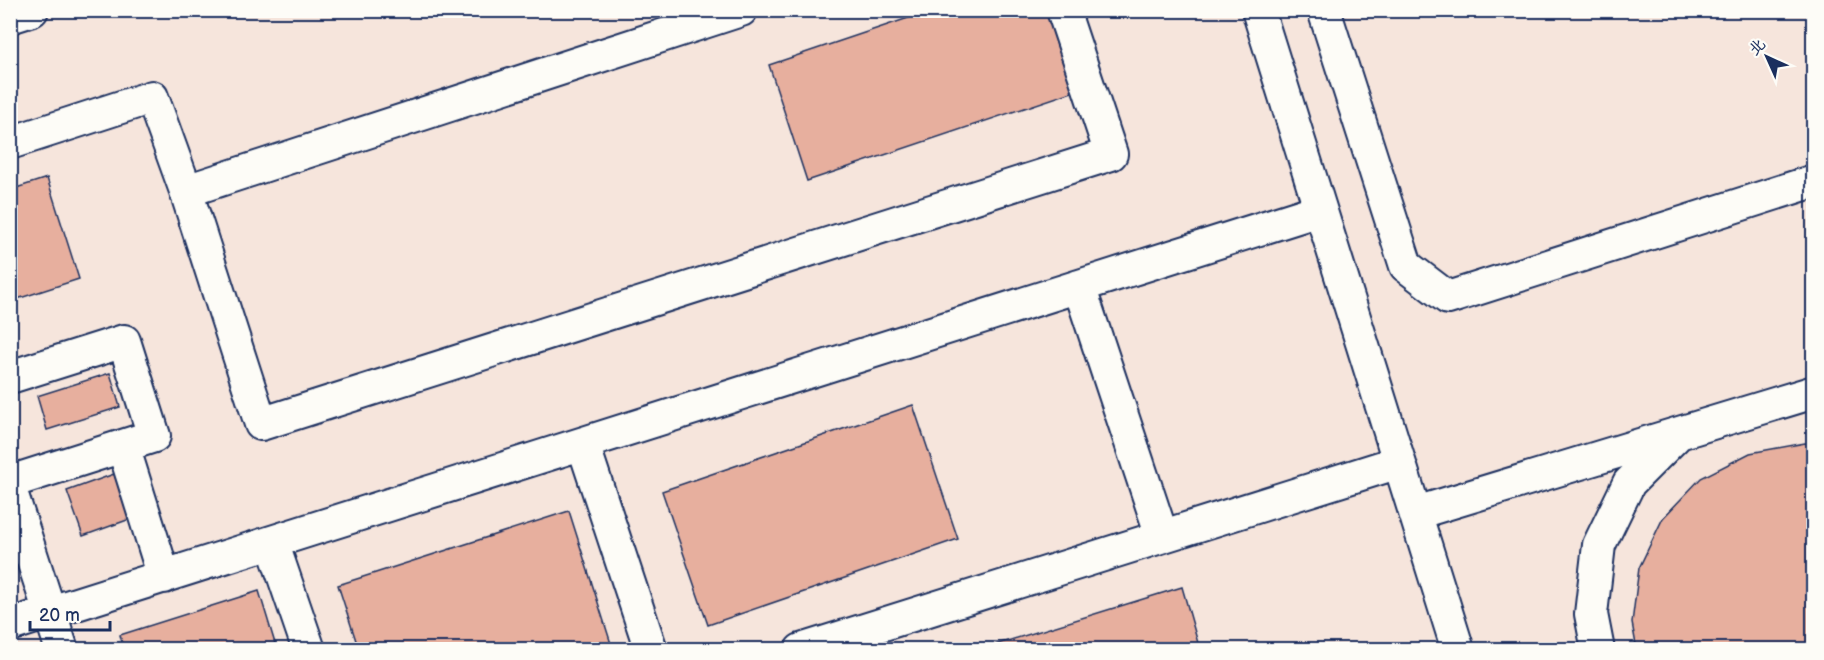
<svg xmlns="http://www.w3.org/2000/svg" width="1824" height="660" viewBox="0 0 1824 660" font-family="'Balsamiq Sans','LXGW WenKai TC',sans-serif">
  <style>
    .built { fill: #f6e5dc }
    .building { fill: #e7af9e; stroke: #1b2f5e; stroke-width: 1.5 }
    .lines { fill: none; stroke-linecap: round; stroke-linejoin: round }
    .minor-casing { stroke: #1b2f5e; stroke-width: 36 }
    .minor { stroke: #fdfcf7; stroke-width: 32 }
  </style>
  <rect width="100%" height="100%" fill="#fdfcf7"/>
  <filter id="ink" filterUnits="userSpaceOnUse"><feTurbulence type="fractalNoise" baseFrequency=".0167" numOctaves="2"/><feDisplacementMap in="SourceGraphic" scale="12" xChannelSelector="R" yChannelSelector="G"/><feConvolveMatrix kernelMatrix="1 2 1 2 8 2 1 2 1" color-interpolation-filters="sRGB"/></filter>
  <g filter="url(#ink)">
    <path class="built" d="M 11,11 L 1813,11 L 1813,649 L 11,649 Z"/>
    <path class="building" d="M 932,10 L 1052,10 L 1078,90 L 807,181 L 769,65 Z
      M 47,178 L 79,279 L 11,301 L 10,190 Z
      M 110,373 L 120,407 L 47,430 L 37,396 Z
      M 913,405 L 958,539 L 708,625 L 662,491 Z
      M 1805,443 L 1814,445 L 1814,650 L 1637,650 L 1632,623 L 1639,568 L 1663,518 L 1701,478 L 1750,453 Z
      M 114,474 L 130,519 L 83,536 L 67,491 Z
      M 569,511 L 613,650 L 359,650 L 338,585 Z
      M 1182,587 L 1200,650 L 978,650 Z
      M 259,591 L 277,650 L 124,650 L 120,635 Z"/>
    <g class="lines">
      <defs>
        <path id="minor" d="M 1258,10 L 1458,650
          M 1324,10 L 1406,266 L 1448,298 L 1814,181
          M 10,17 L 32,10
          M 10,143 L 152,97 L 186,191 L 261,424 L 1111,154 L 1063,10
          M 186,191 L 741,10
          M 1079,286 L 1162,536
          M 10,377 L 124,341 L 154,436 L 10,482
          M 583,444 L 651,650
          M 123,446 L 164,577
          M 10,489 L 62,650
          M 1416,513 L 1814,392
          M 272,542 L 309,650
          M 10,625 L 1319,210
          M 801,650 L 1399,462
          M 1598,650 L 1591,614 L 1599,545 L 1629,483 L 1675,437"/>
      </defs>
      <use href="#minor" class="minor-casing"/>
      <use href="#minor" class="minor"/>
    </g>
  </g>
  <rect width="1824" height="660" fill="none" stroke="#fdfcf7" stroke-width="36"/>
  <rect x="18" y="18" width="1788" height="624" fill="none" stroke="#1b2f5e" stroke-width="2" filter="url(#ink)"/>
  <g transform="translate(1767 57) rotate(315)" stroke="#fdfcf7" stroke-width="4.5" paint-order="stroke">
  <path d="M0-4.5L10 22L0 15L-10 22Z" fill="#1b2f5e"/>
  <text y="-9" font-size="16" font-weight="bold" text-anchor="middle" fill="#1b2f5e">北</text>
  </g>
  <path d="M30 621v9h80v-9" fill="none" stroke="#1b2f5e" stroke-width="3"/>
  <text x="39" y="621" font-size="18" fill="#1b2f5e" stroke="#fdfcf7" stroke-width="4.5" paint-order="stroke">20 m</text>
</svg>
